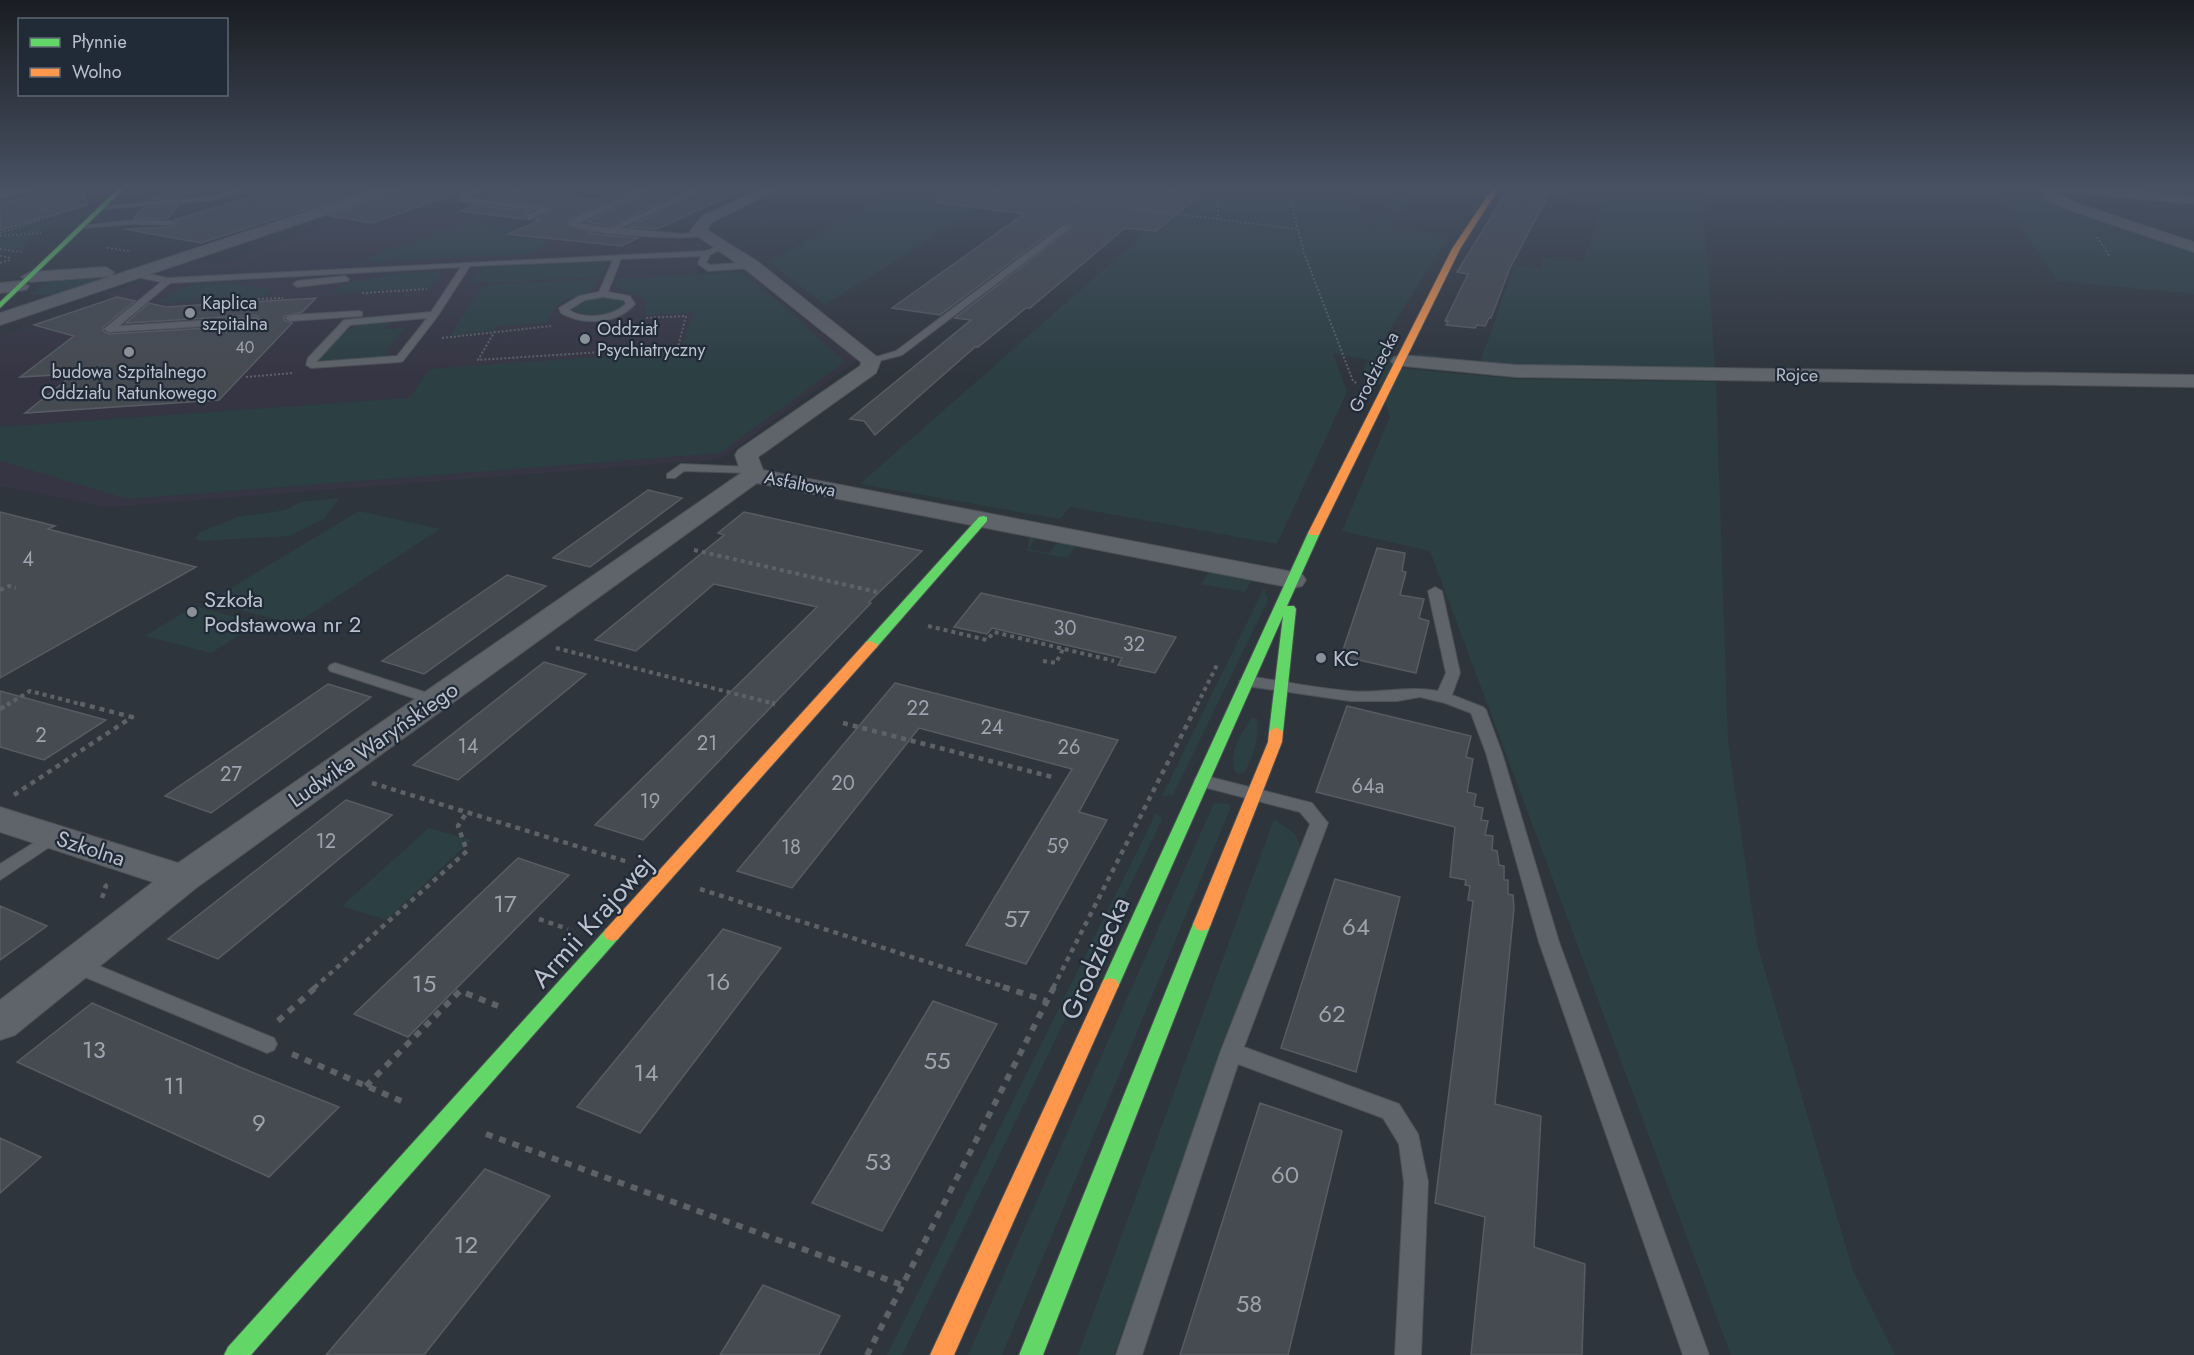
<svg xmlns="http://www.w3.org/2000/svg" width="2194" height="1355" viewBox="0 0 2194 1355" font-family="Jost,sans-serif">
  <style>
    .medical { fill: #363543 }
    .green { fill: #2c3f43 }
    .building { fill: #464b52; stroke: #575c64; stroke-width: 1.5 }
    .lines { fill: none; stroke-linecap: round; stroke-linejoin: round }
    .lane-casing { stroke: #4d5157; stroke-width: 2 }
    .street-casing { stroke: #4d5157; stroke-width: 2 }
    .fast-casing { stroke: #4d5157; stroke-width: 2 }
    .slow-casing { stroke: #4d5157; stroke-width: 2 }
    .path-far3 { stroke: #5c6267; stroke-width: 2; stroke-dasharray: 2 2; stroke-linecap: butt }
    .path-far2 { stroke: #5c6267; stroke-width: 4; stroke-dasharray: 4 4; stroke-linecap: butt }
    .path-far1 { stroke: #5c6267; stroke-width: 4.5; stroke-dasharray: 5 5; stroke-linecap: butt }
    .path { stroke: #5c6267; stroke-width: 6; stroke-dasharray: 7 7; stroke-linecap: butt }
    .lane { fill: #5f636a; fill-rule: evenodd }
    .street { fill: #5f636a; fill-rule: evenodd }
    .fast { fill: #63d668; fill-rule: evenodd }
    .slow { fill: #ff974d; fill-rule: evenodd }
    .poi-dot { fill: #89909a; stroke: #212b38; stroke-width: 2 }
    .labels { text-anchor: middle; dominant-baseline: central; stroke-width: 4.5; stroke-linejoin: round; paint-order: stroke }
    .far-number-label { font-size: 16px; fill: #9da4ae }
    .far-poi-label { font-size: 18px; fill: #bac1cc; stroke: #212b38; text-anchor: start }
    .far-street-label { font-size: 18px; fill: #bac1cc; stroke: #212b38 }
    .number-label { font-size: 20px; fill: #9da4ae }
    .poi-label { font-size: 22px; fill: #bac1cc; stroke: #212b38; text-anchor: start }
    .street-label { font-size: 22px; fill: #bac1cc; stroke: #212b38 }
    .near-number-label { font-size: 24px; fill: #9da4ae }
    .near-street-label { font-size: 27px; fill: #bac1cc; stroke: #212b38 }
  </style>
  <rect width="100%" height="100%" fill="#2f353d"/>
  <path class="medical" d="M 395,215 L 704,243 L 696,262 L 699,267 L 696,274 L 746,272 L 756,277 L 771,295 L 858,360 L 720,459 L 108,507 L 0,486 L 0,337 L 30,326 L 48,330 L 123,304 L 128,300 L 104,294 L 168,272 L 158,270 L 190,259 L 217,263 L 341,220 L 373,225 Z"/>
  <path class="green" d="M 902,186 L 1350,186 L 1345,192 L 1374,227 L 1404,186 L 1418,186 L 1393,228 L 1450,235 L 1383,340 L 1397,368 L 1517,379 L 1716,382 L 1728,741 L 1757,944 L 1853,1271 L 1895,1355 L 1731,1355 L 1430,551 L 1342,531 L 1390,417 L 1375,374 L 1362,372 L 1369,360 L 1333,353 L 1347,392 L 1277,544 L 1070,507 L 1060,519 L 860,484 L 1144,234 L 1063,218 L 981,207 L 825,305 L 769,262 Z
    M 1573,186 L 1708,186 L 1705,219 L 1715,369 L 1519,366 L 1419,359 L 1417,353 L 1480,362 L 1515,265 L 1541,269 L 1541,257 L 1584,262 L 1601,205 L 1565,201 Z
    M 1930,186 L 2038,187 L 2047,199 L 2194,249 L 2194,294 L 2057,281 L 1997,192 Z
    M 70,214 L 39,232 L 0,235 L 12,228 Z
    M 462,223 L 553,230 L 538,237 L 549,243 L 533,252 L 510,257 L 507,255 L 233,270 L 358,262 Z
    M 38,233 L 24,246 L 24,251 L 0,248 L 0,237 Z
    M 596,261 L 607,265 L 600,277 L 467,284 L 476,272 L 490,267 Z
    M 439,271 L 441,274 L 430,288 L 331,293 L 341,285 L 348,283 L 398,274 Z
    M 740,272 L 783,306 L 845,362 L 720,453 L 127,499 L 0,461 L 0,427 L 409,398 L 430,369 L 679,351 L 694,313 L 646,315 L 643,298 L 616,288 L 618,279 Z
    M 95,276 L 101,278 L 59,294 L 31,295 C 49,277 70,278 95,276 Z
    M 599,279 L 591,291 L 559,303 L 546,323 L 496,326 L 494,330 L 450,336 L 483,285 Z
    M 229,283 L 271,289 L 263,297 L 159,303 C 184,282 198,284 229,283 Z
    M 607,296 L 620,298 L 625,303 C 615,316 585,320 572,309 L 582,300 Z
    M 413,319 L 390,323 L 383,329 L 404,328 L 384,355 L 396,356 L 391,358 L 331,363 L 320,360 C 343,318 371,322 413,319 Z
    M 339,498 L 325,518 L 289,536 L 200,541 L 195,539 L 201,532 L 238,517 L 286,510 L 300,502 Z
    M 359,511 L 440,529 L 295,624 L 208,602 Z
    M 1030,536 L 1036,538 L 1028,549 L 1049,553 L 1058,542 L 1077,546 L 1068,556 L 1070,557 L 1067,558 L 1029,551 L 1027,550 Z
    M 1209,572 L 1251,581 L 1245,592 L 1201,584 Z
    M 1264,588 L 1268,600 L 1173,795 L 1162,796 Z
    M 194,606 L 258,623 L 211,653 L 145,636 Z
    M 1251,718 L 1257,718 C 1260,738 1253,755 1245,772 L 1237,774 C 1224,758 1242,733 1251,718 Z
    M 1214,803 L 1228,804 L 1231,807 L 1002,1355 L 968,1355 Z
    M 1156,813 L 1162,818 L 1161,822 L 902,1355 L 887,1355 Z
    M 1274,819 L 1295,834 L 1301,847 L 1114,1355 L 1078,1355 Z
    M 429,828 L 471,840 L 386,920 L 342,906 Z"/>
  <path class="building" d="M 66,186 L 81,186 L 87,205 L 0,230 L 0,201 L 12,201 Z
    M 164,186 L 195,186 L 186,196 L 151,200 Z
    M 289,186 L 378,186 L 201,243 L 124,229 L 171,227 L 176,224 L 174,220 Z
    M 406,186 L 465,186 L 466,190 L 372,223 L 329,216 L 403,191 Z
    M 630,186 L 645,186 L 570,217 L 568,225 L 595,234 L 638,238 L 621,246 L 508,234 L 541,220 L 535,220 L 553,211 L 554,208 L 489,198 L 510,190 L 596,200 Z
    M 661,186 L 696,186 L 610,226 L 586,222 Z
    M 711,186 L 751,186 L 657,229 L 629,227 Z
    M 939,186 L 1134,186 L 1201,194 L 1156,231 L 1125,228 L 1030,308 L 1026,308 L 978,347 L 975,347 L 875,435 L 864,421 L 850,419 L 971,320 L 955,318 L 1073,227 L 1063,223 L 940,315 L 892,308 L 1024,214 L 937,202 Z
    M 1510,186 L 1553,186 L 1510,268 L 1491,318 L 1489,318 L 1485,326 L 1477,325 L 1475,328 L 1446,325 L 1448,321 L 1445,321 L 1468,274 L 1457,272 Z
    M 178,205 L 167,219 L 134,218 L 143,208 Z
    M 474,205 L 531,211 L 524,215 L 525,219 L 460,211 Z
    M 117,297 L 135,301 L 103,327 L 103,331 L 109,334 L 256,325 L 263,321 L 256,315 L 126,323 L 149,303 L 166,307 L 316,298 L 302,312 L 284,316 L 284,320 L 292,323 L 219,400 L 25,413 L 74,374 L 20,377 L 74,336 L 34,325 Z
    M 648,490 L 682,498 L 590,567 L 553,558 Z
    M 0,512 L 55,526 L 48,529 L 196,567 L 0,678 Z
    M 744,512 L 922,551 L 869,602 L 871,603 L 643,840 L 595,825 L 817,607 L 714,584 L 636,651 L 595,640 L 724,535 L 718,533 Z
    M 1377,548 L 1405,553 L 1402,571 L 1406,572 L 1400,595 L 1424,599 L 1419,618 L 1429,621 L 1416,673 L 1341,656 Z
    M 507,575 L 546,586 L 424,674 L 382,661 Z
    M 981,593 L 1040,606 L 1176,637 L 1155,673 L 1118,665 L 1122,658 L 992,628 L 987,634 L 954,627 Z
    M 544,662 L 586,674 L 458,780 L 413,765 Z
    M 895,683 L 1118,740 L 1079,812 L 1107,820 L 1026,964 L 966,945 L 1072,769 L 919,728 L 792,888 L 737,871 Z
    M 328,684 L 371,697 L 211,813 L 165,796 Z
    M 0,691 L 106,720 L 44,760 L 0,747 Z
    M 1347,706 L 1471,736 L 1466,757 L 1473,759 L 1467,792 L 1476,794 L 1474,806 L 1483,808 L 1481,820 L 1488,821 L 1485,835 L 1493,836 L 1492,850 L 1497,851 L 1499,865 L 1504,866 L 1504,880 L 1508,880 L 1508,894 L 1513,895 L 1514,908 L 1495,1104 L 1541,1116 L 1534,1247 L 1585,1264 L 1582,1355 L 1471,1355 L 1485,1217 L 1435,1203 L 1473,901 L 1468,900 L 1470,886 L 1465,885 L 1466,880 L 1450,877 L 1455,827 L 1316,792 Z
    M 346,800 L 392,815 L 218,959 L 168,939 Z
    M 518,858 L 569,875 L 408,1037 L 354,1014 Z
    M 1335,879 L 1400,897 L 1356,1072 L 1281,1048 Z
    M 0,906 L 47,926 L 0,960 Z
    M 723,929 L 781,948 L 640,1133 L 577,1107 Z
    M 933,1001 L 997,1024 L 882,1231 L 812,1203 Z
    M 92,1003 L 249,1071 L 339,1107 L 269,1177 L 17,1062 Z
    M 1260,1103 L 1342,1131 L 1288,1355 L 1180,1355 Z
    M 0,1138 L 41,1157 L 0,1193 Z
    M 485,1169 L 550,1196 L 424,1355 L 326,1355 Z
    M 763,1285 L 840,1316 L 819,1355 L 720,1355 Z"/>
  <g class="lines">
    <defs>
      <path id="lane" d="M 246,186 L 253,187 L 215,200 L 102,209 L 98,207 L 214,196 Z
        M 477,186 L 485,186 L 468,198 L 552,209 L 529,220 L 526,216 L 539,210 L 458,201 L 458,197 Z
        M 650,186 L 659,186 L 578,223 L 610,228 L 701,186 L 709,186 L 621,228 L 682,234 L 700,232 L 704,234 L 703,236 C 681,240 587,235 570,225 L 571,219 Z
        M 135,220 L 170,221 L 174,223 L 170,225 L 135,224 L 83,228 L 79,226 Z
        M 1064,225 L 1071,227 L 902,355 L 871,363 L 866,360 L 896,351 Z
        M 715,248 L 719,250 L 710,255 L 706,263 L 710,265 L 751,262 L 755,265 L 751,268 L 708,271 L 698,264 L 701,256 L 621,259 L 608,292 L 630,296 L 635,304 C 618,324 583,326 561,313 L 559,308 L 579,296 L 599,292 L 613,260 L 470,266 L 437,317 L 403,361 L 400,362 L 311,368 L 306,365 L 308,358 L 344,320 L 431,312 L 461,267 L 170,283 L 119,326 L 256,317 L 261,320 L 256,323 L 109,332 L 104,329 L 161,282 L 127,275 L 127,271 L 130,270 L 168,278 L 705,251 ZM 603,297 L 624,300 L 626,304 C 611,317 586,320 569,310 L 585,300 ZM 427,318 L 397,356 L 316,362 L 350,325 Z
        M 345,276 L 349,279 L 348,281 L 297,287 L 293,284 L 297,281 Z
        M 359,311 L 362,312 L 362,316 L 290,321 L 285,318 L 290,315 Z
        M 681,464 L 751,467 L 757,470 L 751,473 L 684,471 L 675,478 L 667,478 L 667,474 Z
        M 1435,587 L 1442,591 L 1460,673 L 1452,695 L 1483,707 L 1486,710 L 1502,753 L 1559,942 L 1709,1355 L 1683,1355 L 1539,942 L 1486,753 L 1471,713 L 1445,703 L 1420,697 L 1397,701 L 1350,701 L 1247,686 L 1239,681 L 1247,676 C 1281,681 1315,688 1349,691 C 1379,694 1409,685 1438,691 L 1446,673 L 1428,591 Z
        M 335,663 L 440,697 L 443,700 L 435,705 L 330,671 L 328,668 L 330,665 Z
        M 1202,775 L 1312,803 L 1328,823 L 1244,1047 L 1399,1104 L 1418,1134 L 1428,1182 L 1421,1355 L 1395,1355 L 1404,1182 L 1399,1144 L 1383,1118 L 1238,1064 L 1142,1355 L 1116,1355 L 1220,1053 L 1310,824 L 1300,812 L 1196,785 L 1194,781 L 1196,777 Z
        M 54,830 L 60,832 L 63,836 L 60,840 L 0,880 L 0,864 Z
        M 75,956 L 274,1038 L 277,1044 L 274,1050 L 267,1053 L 260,1050 L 68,970 L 65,964 L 68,958 Z"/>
      <path id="street" d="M 21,186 L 45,186 L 43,189 L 0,199 L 0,191 Z
        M 384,186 L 404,186 L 402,189 L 0,325 L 0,313 Z
        M 767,186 L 785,186 L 712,222 L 707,230 L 757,261 L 881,360 L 876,373 L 758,457 L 763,470 L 1293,572 L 1302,574 L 1306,580 L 1302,586 L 1293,588 L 757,483 L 196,888 L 15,1035 L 0,1040 L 0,1000 L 153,882 L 0,832 L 0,807 L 178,863 L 741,473 L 735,455 L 738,450 L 860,366 L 861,362 L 745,269 L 690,231 L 702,216 Z
        M 2039,186 L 2090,186 L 2194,196 L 2194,204 L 2056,191 L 2076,203 L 2194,242 L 2194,252 L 2066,209 L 2047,200 Z
        M 106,267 L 114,272 L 112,276 L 30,282 L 21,277 L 30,272 Z
        M 20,281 L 29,286 L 26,290 L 0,293 L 0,283 Z
        M 1401,355 L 1516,365 L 2194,375 L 2194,387 L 1516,377 L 1394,365 L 1391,361 L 1394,357 Z"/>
      <path id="fast" d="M 121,186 L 127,186 L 0,308 L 0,302 Z
        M 983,516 L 987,517 L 987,521 L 876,648 L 866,648 L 864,645 L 866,642 L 979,517 Z
        M 1314,530 L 1320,533 L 1287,606 L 1294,606 L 1296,609 L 1283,732 L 1276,737 L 1269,732 L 1283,616 L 1119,985 L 1116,990 L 1110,992 L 1104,990 L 1101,985 L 1308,533 Z
        M 1202,917 L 1208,919 L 1211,924 L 1043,1355 L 1019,1355 L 1193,924 L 1196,919 Z
        M 612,927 L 618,929 L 621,934 L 618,939 L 251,1355 L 224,1355 L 228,1347 L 606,929 Z"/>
      <path id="slow" d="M 1494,186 L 1500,186 L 1460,249 L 1320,533 L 1318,535 L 1310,535 L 1308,533 L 1452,249 Z
        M 871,641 L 878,645 L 876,648 L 618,939 L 612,941 L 606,939 L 603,934 L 606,929 L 866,642 Z
        M 1276,727 L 1283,732 L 1282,742 L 1211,924 L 1208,929 L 1202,931 L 1196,929 L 1193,924 L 1268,742 L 1269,732 Z
        M 1110,978 L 1116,980 L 1119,985 L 954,1355 L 930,1355 L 1101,985 L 1104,980 Z"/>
    </defs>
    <use href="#lane" class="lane-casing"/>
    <use href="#street" class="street-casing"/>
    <use href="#fast" class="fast-casing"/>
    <use href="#slow" class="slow-casing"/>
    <path class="path-far3" d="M 954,186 L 1296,229
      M 1218,186 L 1218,219
      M 1287,186 L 1304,253 L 1353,381 L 1358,384
      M 58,197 L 86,190
      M 40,206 L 41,209 L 62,213
      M 0,233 L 59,214
      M 0,236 L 41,233
      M 2097,237 L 2110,257
      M 107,248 L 129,251
      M 0,249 L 21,252
      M 0,256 L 11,258
      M 0,263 L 10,260
      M 362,293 L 427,289
      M 258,299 L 283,298
      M 495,331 L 478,360 L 678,347 L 686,316 L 645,318
      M 442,338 L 551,326
      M 246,377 L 293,373"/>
    <path class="path-far2" d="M 694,550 L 877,592
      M 0,590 L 9,586 L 16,588
      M 928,626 L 987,640 L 994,632 L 1114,661
      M 556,648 L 775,704
      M 1043,661 L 1056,663 L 1063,649
      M 7,705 L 30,691 L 84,705
      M 1197,705 L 1218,663"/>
    <path class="path-far1" d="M 772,703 L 775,704
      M 0,709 L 10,703
      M 843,723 L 1052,777
      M 372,783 L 628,862
      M 14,795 L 132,717 L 78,703
      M 700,889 L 1008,988
      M 102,898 L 106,886 L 104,884
      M 539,919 L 568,929
      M 314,988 L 467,851 L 458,826 L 467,812
      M 1053,988 L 1198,703"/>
    <path class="path" d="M 1003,987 L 1047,1001
      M 278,1021 L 316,987
      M 292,1054 L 406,1103
      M 366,1086 L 460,991 L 498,1006
      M 486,1134 L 902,1285
      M 867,1355 L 1054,987"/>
    <use href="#lane" class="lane"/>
    <use href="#street" class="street"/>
    <use href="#fast" class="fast"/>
    <use href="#slow" class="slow"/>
  </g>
  <linearGradient id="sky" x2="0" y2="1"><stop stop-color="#1a1d22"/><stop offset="0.5" stop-color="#475162"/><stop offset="1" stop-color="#475162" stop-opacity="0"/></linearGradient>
  <rect width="2194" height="375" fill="url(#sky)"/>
  <g class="poi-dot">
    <circle cx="190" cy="313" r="6"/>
    <circle cx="585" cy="339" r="6"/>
    <circle cx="129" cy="352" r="6"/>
    <circle cx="192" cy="612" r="6"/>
    <circle cx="1321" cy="658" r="6"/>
  </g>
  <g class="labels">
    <g class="far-number-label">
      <text x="245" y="347">40</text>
    </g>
    <g class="far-poi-label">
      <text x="202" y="303">Kaplica<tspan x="202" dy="21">szpitalna</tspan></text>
      <text x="597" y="329">Oddział<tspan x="597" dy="21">Psychiatryczny</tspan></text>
      <text x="129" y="372" text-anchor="middle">budowa Szpitalnego<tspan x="129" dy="21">Oddziału Ratunkowego</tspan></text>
    </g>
    <g class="far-street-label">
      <text transform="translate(1374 372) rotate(-63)">Grodziecka</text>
      <text transform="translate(1797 375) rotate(1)">Rojce</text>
      <text transform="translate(800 484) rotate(11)">Asfaltowa</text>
    </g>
    <g class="number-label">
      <text x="28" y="559">4</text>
      <text x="1065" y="628">30</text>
      <text x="1134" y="644">32</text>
      <text x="918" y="708">22</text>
      <text x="992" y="727">24</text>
      <text x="41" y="735">2</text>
      <text x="707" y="743">21</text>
      <text x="468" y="746">14</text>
      <text x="1069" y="747">26</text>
      <text x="231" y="774">27</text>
      <text x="843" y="783">20</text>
      <text x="1368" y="786">64a</text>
      <text x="650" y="801">19</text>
      <text x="326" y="841">12</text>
      <text x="1058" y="846">59</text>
      <text x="791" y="847">18</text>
    </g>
    <g class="poi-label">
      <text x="204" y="599">Szkoła<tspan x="204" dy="25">Podstawowa nr 2</tspan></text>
      <text x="1333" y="658">KC</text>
    </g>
    <g class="street-label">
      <text transform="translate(373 744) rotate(-35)">Ludwika Waryńskiego</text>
      <text transform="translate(91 848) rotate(18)">Szkolna</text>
    </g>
    <g class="near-number-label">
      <text x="505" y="903">17</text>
      <text x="1017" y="918">57</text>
      <text x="1356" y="926">64</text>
      <text x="718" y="981">16</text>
      <text x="424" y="983">15</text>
      <text x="1332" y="1013">62</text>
      <text x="94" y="1049">13</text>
      <text x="937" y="1060">55</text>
      <text x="646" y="1072">14</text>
      <text x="174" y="1085">11</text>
      <text x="259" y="1122">9</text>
      <text x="878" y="1161">53</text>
      <text x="1285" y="1174">60</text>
      <text x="466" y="1244">12</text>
      <text x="1249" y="1303">58</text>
    </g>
    <g class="near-street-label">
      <text transform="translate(592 921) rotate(-48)">Armii Krajowej</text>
      <text transform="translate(1095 958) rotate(-66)">Grodziecka</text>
    </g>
  </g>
  <rect x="18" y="18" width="210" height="78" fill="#212b38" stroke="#5e6773" stroke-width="1.5"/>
  <rect x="30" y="38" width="30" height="9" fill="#63d668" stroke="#5e6773" stroke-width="1.5"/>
  <text x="72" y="48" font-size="18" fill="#bac1cc">Płynnie</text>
  <rect x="30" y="68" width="30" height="9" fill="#ff974d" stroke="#5e6773" stroke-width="1.5"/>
  <text x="72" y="78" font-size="18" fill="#bac1cc">Wolno</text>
</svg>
